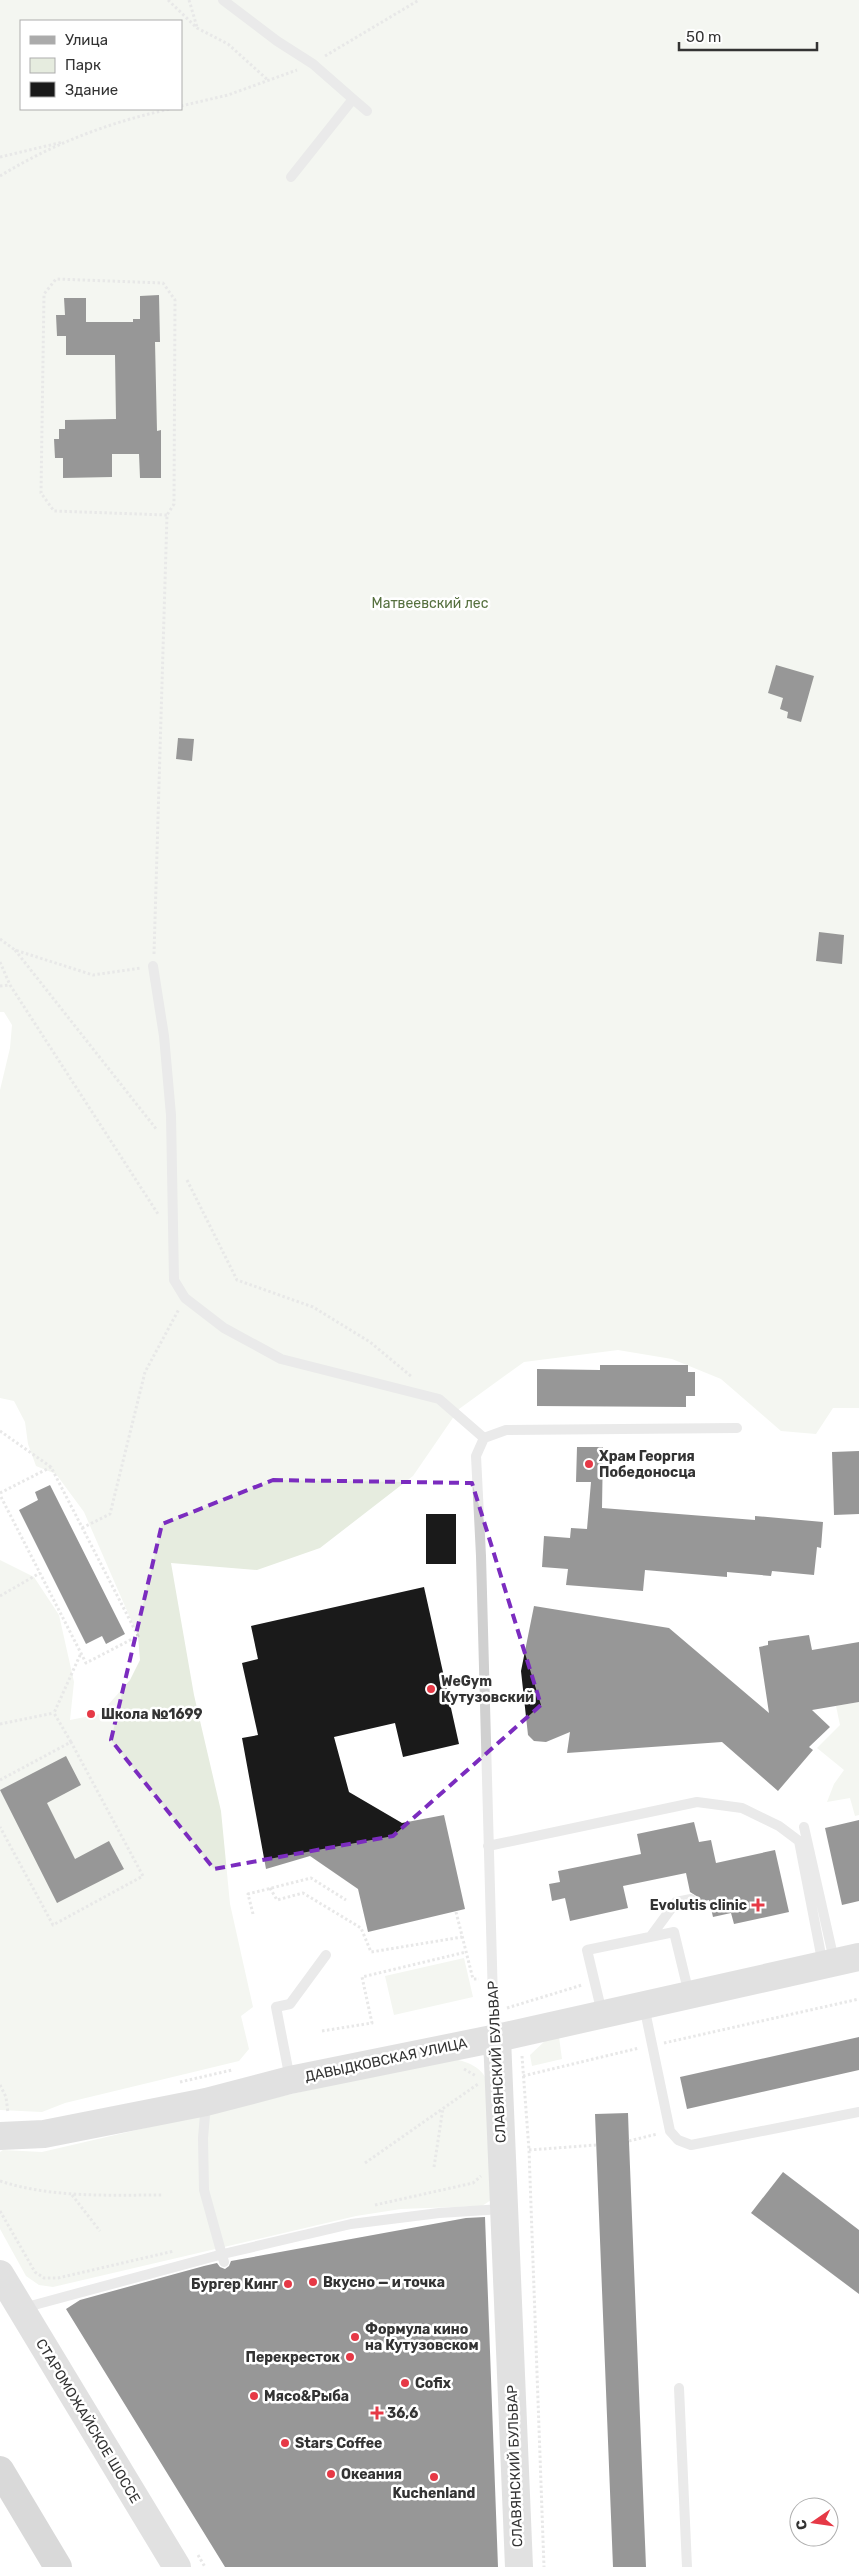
<svg xmlns="http://www.w3.org/2000/svg" width="859" height="2567" viewBox="0 0 859 2567" font-family="Rubik,sans-serif">
  <style>
    .green { fill: #e6ecdf; fill-rule: evenodd }
    .building { fill: #1a1a1a }
    .lines { fill: none; stroke-linecap: round; stroke-linejoin: round }
    .path { stroke: #cdcdcd; stroke-width: 3; stroke-dasharray: 2.5 2.5; stroke-linecap: butt }
    .lane { stroke: #d0d0d0; stroke-width: 10 }
    .secondary { stroke: #bdbdbd; stroke-width: 28 }
    .primary { stroke: #ababab; stroke-width: 28 }
    .marked { fill: none; stroke: #7b2cbf; stroke-width: 4; stroke-dasharray: 10 6; stroke-linejoin: round }
    .poi-dot { fill: #e63946; stroke: #fff; stroke-width: 2 }
    .labels { text-anchor: middle; dominant-baseline: central; stroke-width: 5; stroke-linejoin: round; paint-order: stroke }
    .park-label { font-size: 14px; fill: #56703f; stroke: #fff }
    .poi-label { font-size: 14px; font-weight: bold; fill: #333; stroke: #fff; text-anchor: start }
    .street-label { font-size: 14px; fill: #333; stroke: #fff }
  </style>
  <rect width="100%" height="100%" fill="#fff"/>
  <path class="green" d="M 0,0 L 859,0 L 859,1408 L 833,1408 L 816,1434 L 781,1431 L 721,1379 L 672,1359 L 618,1350 L 524,1362 L 459,1409 L 413,1476 L 320,1548 L 257,1570 L 171,1563 L 194,1695 L 221,1811 L 230,1904 L 253,2007 L 241,2016 L 249,2049 L 239,2061 L 65,2103 L 42,2112 L 0,2110 L 0,1560 L 34,1577 L 59,1615 L 74,1682 L 70,1720 L 100,1714 L 130,1680 L 140,1660 L 138,1636 L 84,1512 L 56,1474 L 36,1466 L 28,1444 L 25,1422 L 14,1401 L 0,1398 L 0,1090 L 10,1048 L 12,1025 L 4,1012 L 0,1012 ZM 21,21 L 181,21 L 181,109 L 21,109 Z
    M 859,1702 L 859,1815 L 855,1816 L 850,1798 L 827,1802 L 834,1784 L 844,1770 L 817,1748 L 840,1725 L 836,1706 Z
    M 464,1958 L 473,1997 L 394,2015 L 385,1976 Z
    M 559,2037 L 562,2059 L 532,2066 L 530,2055 L 546,2040 Z
    M 447,2058 C 463,2060 481,2065 487,2081 L 491,2200 L 482,2206 L 401,2209 L 356,2216 L 53,2287 L 39,2285 L 26,2276 L 0,2229 L 0,2152 L 3,2150 L 42,2152 Z"/>
  <path class="building" d="M 159,295 L 160,342 L 155,342 L 157,431 L 161,430 L 161,478 L 140,478 L 139,454 L 112,454 L 112,477 L 63,478 L 63,458 L 55,458 L 54,439 L 59,439 L 59,429 L 65,429 L 65,420 L 116,419 L 115,355 L 66,355 L 66,336 L 57,336 L 56,315 L 65,315 L 64,298 L 86,298 L 86,322 L 133,322 L 133,319 L 140,319 L 140,296 Z
    M 776,665 L 814,676 L 801,722 L 787,718 L 788,712 L 780,709 L 783,698 L 768,693 Z
    M 178,738 L 194,739 L 192,761 L 176,759 Z
    M 819,932 L 844,935 L 842,964 L 816,961 Z
    M 600,1365 L 688,1365 L 688,1372 L 695,1372 L 695,1396 L 686,1396 L 686,1407 L 537,1406 L 537,1369 L 600,1370 Z
    M 577,1447 L 603,1447 L 602,1508 L 755,1520 L 755,1516 L 823,1522 L 821,1548 L 817,1547 L 814,1575 L 772,1571 L 771,1576 L 727,1572 L 727,1577 L 645,1570 L 643,1591 L 566,1585 L 568,1569 L 542,1567 L 544,1536 L 570,1538 L 571,1528 L 587,1529 L 591,1482 L 576,1482 Z
    M 859,1451 L 859,1514 L 834,1515 L 832,1452 Z
    M 50,1485 L 125,1634 L 106,1644 L 102,1636 L 86,1644 L 19,1510 L 38,1500 L 35,1492 Z
    M 426,1514 L 456,1514 L 456,1564 L 426,1564 Z
    M 424,1587 L 459,1744 L 403,1757 L 395,1723 L 334,1737 L 349,1792 L 402,1823 L 444,1815 L 465,1909 L 368,1932 L 358,1889 L 310,1856 L 266,1869 L 242,1738 L 258,1735 L 242,1663 L 258,1659 L 251,1626 Z
    M 534,1606 L 669,1628 L 769,1713 L 759,1647 L 768,1645 L 768,1641 L 809,1635 L 812,1650 L 859,1642 L 859,1702 L 812,1710 L 830,1727 L 809,1747 L 813,1750 L 778,1791 L 722,1742 L 567,1753 L 570,1732 L 546,1742 L 534,1741 L 528,1735 L 521,1671 Z
    M 66,1756 L 81,1785 L 47,1803 L 75,1859 L 109,1841 L 124,1869 L 57,1903 L 0,1790 Z
    M 859,1820 L 859,1901 L 842,1905 L 825,1828 Z
    M 694,1822 L 699,1842 L 711,1840 L 716,1863 L 775,1850 L 789,1912 L 734,1924 L 731,1913 L 713,1917 L 709,1900 L 696,1903 L 698,1897 L 690,1892 L 686,1873 L 623,1886 L 628,1908 L 570,1921 L 565,1898 L 552,1901 L 549,1884 L 560,1882 L 558,1871 L 641,1854 L 637,1834 Z
    M 859,2037 L 859,2070 L 687,2109 L 680,2077 Z
    M 628,2113 L 629,2142 L 646,2567 L 613,2567 L 595,2114 Z
    M 783,2172 L 859,2230 L 859,2294 L 751,2213 Z
    M 485,2217 L 498,2567 L 225,2567 L 66,2309 L 80,2300 L 204,2266 L 217,2263 L 220,2267 L 225,2269 L 229,2266 L 231,2261 L 466,2218 Z"/>
  <g class="lines">
    <path class="path" d="M 168,0 L 197,28 L 228,44 L 269,81
      M 189,0 L 197,27
      M 325,56 L 419,0
      M 181,106 L 228,95 L 297,70
      M 0,157 L 63,142
      M 0,176 C 52,144 110,122 170,109
      M 0,939 L 15,950 L 93,975 L 141,968
      M 15,950 L 157,1130
      M 154,954 L 167,515 L 174,504 L 175,300 L 163,283 L 56,279 L 44,294 L 41,493 L 54,511 L 167,515
      M 0,962 L 10,985 L 158,1214
      M 0,986 L 9,985
      M 187,1180 L 237,1280 L 313,1307 L 370,1342 L 412,1377
      M 0,1431 L 51,1467
      M 0,1493 L 51,1467 L 138,1636 L 86,1663 L 0,1495
      M 82,1528 L 110,1514 L 145,1372 L 179,1309
      M 0,1596 L 40,1573
      M 0,1724 L 54,1713
      M 71,1742 L 54,1713 L 81,1653
      M 0,1780 L 71,1742 L 143,1876 L 53,1925 L 0,1827
      M 270,1888 L 277,1900 L 303,1893 L 361,1928 L 371,1952 L 462,1937
      M 456,1912 L 473,1979 L 479,1979
      M 253,1914 L 248,1894 L 311,1878 L 346,1900
      M 507,2008 L 582,1985
      M 322,2031 L 372,2023 L 362,1977 L 466,1952
      M 664,2043 L 859,1999
      M 522,2056 L 529,2150 L 544,2567
      M 464,2069 L 476,2076
      M 523,2076 L 639,2048
      M 180,2082 L 232,2070
      M 0,2085 L 6,2097 L 8,2113
      M 629,2141 L 657,2134
      M 529,2150 L 596,2145
      M 365,2163 L 478,2084
      M 434,2167 L 443,2108
      M 0,2181 C 52,2198 108,2195 162,2195
      M 72,2195 L 100,2231
      M 375,2205 L 473,2183 L 481,2176
      M 0,2211 L 35,2272 L 44,2278 L 58,2278 L 174,2251
      M 198,2555 L 205,2567"/>
    <path class="lane" d="M 223,0 L 277,41 L 313,64 L 353,99 L 291,177
      M 353,99 L 367,111
      M 153,966 L 164,1036 L 171,1115 L 174,1280 L 185,1298 L 224,1328 L 281,1359 L 439,1399 L 484,1438
      M 804,1827 L 834,1960
      M 488,1846 L 697,1802 L 742,1808 L 779,1826 L 799,1841 L 823,1965
      M 651,1936 L 676,1902 L 691,1899
      M 644,2006 L 670,2131 L 678,2140 L 691,2145 L 859,2112
      M 602,2013 L 587,1950 L 674,1932 L 689,1994
      M 497,2037 L 493,2001 L 481,1556 L 476,1456 L 484,1438 L 506,1430 L 737,1428
      M 290,2079 L 276,2007 L 290,2004 L 326,1955
      M 206,2103 L 203,2138 L 204,2190 L 224,2262
      M 23,2308 L 223,2254 L 351,2224 L 439,2213 L 502,2209
      M 679,2388 L 687,2567"/>
    <path class="secondary" d="M 497,2038 L 519,2567
      M 0,2136 L 44,2134 L 206,2102 L 290,2080 L 497,2038 L 859,1957
      M 0,2274 L 177,2567"/>
    <path class="primary" d="M 0,2470 L 58,2567"/>
  </g>
  <path d="M0 0H859V2567H0ZM 273,1480 L 472,1483 L 541,1705 L 393,1836 L 214,1869 L 111,1740 L 162,1524 Z" fill="#fff" fill-opacity=".55" fill-rule="evenodd"/>
  <path class="marked" d="M 273,1480 L 472,1483 L 541,1705 L 393,1836 L 214,1869 L 111,1740 L 162,1524 Z"/>
  <g class="poi-dot">
    <circle cx="589" cy="1464" r="5"/>
    <circle cx="431" cy="1689" r="5"/>
    <circle cx="91" cy="1714" r="5"/>
    <path d="M755.5 1897.5h5v5h5v5h-5v5h-5v-5h-5v-5h5z"/>
    <circle cx="313" cy="2282" r="5"/>
    <circle cx="288" cy="2284" r="5"/>
    <circle cx="355" cy="2337" r="5"/>
    <circle cx="350" cy="2357" r="5"/>
    <circle cx="405" cy="2383" r="5"/>
    <circle cx="254" cy="2396" r="5"/>
    <path d="M374.5 2405.5h5v5h5v5h-5v5h-5v-5h-5v-5h5z"/>
    <circle cx="285" cy="2443" r="5"/>
    <circle cx="331" cy="2474" r="5"/>
    <circle cx="434" cy="2477" r="5"/>
  </g>
  <g class="labels">
    <g class="park-label">
      <text x="430" y="603">Матвеевский лес</text>
    </g>
    <g class="poi-label">
      <text x="599" y="1456">Храм Георгия<tspan x="599" dy="16">Победоносца</tspan></text>
      <text x="441" y="1681">WeGym<tspan x="441" dy="16">Кутузовский</tspan></text>
      <text x="101" y="1714">Школа №1699</text>
      <text x="747" y="1905" text-anchor="end">Evolutis clinic</text>
      <text x="323" y="2282">Вкусно — и точка</text>
      <text x="278" y="2284" text-anchor="end">Бургер Кинг</text>
      <text x="365" y="2329">Формула кино<tspan x="365" dy="16">на Кутузовском</tspan></text>
      <text x="340" y="2357" text-anchor="end">Перекресток</text>
      <text x="415" y="2383">Cofix</text>
      <text x="264" y="2396">Мясо&amp;Рыба</text>
      <text x="387" y="2413">36,6</text>
      <text x="295" y="2443">Stars Coffee</text>
      <text x="341" y="2474">Океания</text>
      <text x="434" y="2493" text-anchor="middle">Kuchenland</text>
    </g>
    <g class="street-label">
      <text transform="translate(386 2060) rotate(-12)">ДАВЫДКОВСКАЯ УЛИЦА</text>
      <text transform="translate(497 2062) rotate(-93)">СЛАВЯНСКИЙ БУЛЬВАР</text>
      <text transform="translate(88 2421) rotate(59)">СТАРОМОЖАЙСКОЕ ШОССЕ</text>
      <text transform="translate(515 2466) rotate(-92)">СЛАВЯНСКИЙ БУЛЬВАР</text>
    </g>
  </g>
  <rect x="20" y="20" width="162" height="90" fill="#ffffff" stroke="#adadad"/>
  <rect x="30" y="36" width="25" height="8" fill="#ababab" stroke="#adadad"/>
  <text x="65" y="45" font-size="15" fill="#333333">Улица</text>
  <rect x="30" y="58" width="25" height="15" fill="#e6ecdf" stroke="#adadad"/>
  <text x="65" y="70" font-size="15" fill="#333333">Парк</text>
  <rect x="30" y="82" width="25" height="15" fill="#1a1a1a" stroke="#adadad"/>
  <text x="65" y="95" font-size="15" fill="#333333">Здание</text>
  <g transform="translate(814 2522) rotate(257)"><circle r="24" fill="#ffffff" stroke="#adadad"/>
  <path d="M0-4L9 19L0 12L-9 19Z" fill="#e63946"/>
  <text y="-8" font-size="14" font-weight="bold" text-anchor="middle" fill="#333333">С</text>
  </g>
  <path d="M679 42v8h138v-8" fill="none" stroke="#333333" stroke-width="2.5"/>
  <text x="686" y="42" font-size="15" fill="#333333" stroke="#ffffff" stroke-width="4" paint-order="stroke">50 m</text>
</svg>
